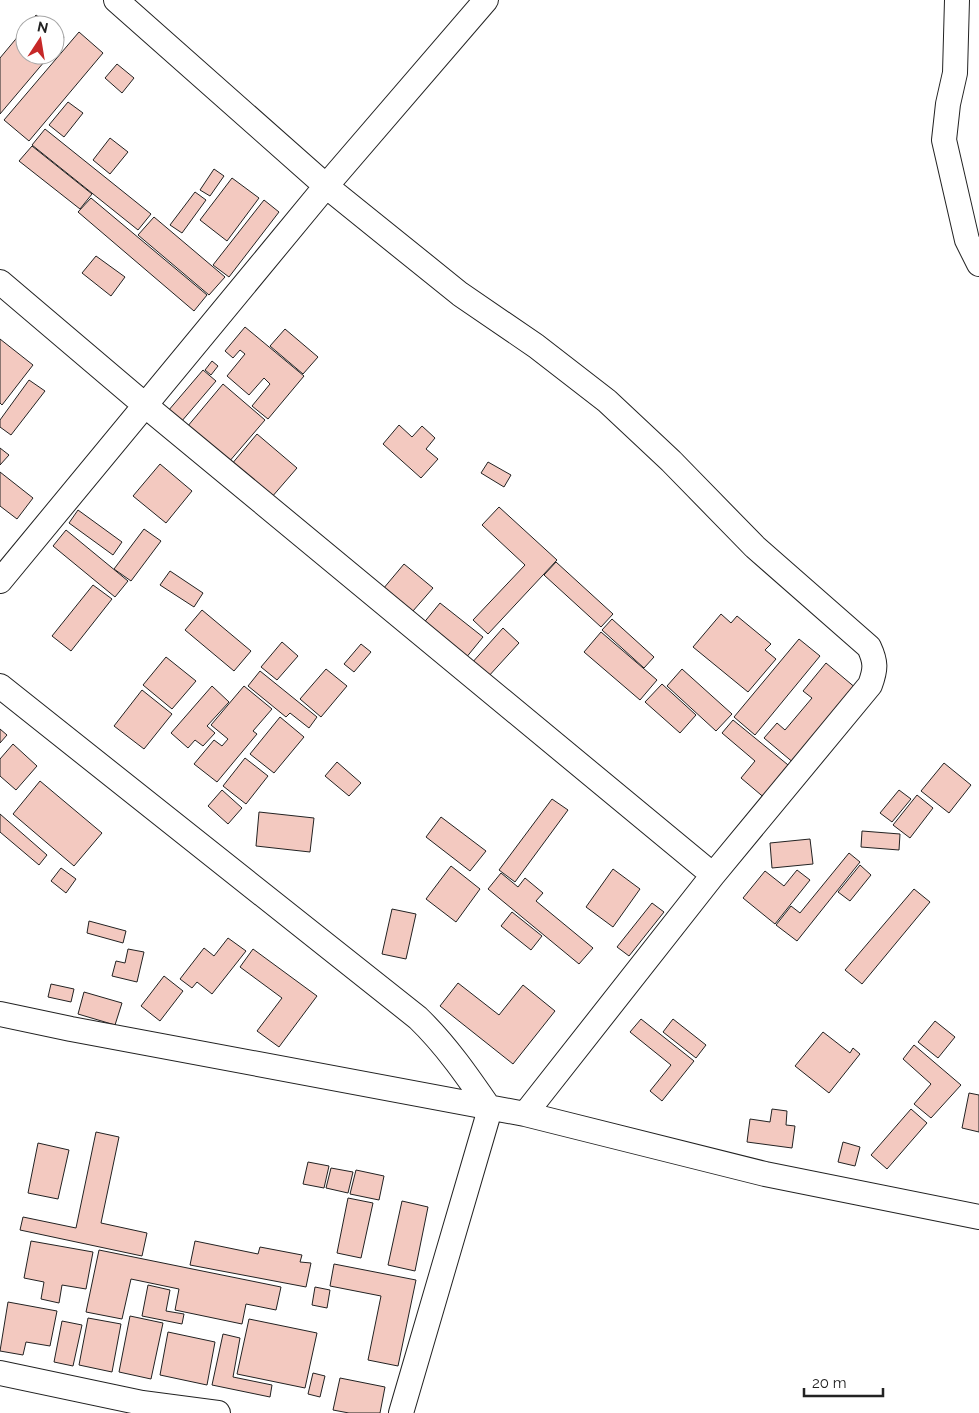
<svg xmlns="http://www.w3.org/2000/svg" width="979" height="1413" viewBox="0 0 979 1413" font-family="Raleway,sans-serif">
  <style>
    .building { fill: #f3c9c0; stroke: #222 }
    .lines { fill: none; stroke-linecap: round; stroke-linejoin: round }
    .street-casing { stroke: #222; stroke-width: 26 }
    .street { stroke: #fff; stroke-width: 24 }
  </style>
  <rect width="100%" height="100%" fill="#fff"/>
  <path class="building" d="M 36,15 L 49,25 L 28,25 Z
    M 25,28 L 25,55 L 50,55 L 0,114 L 0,58 Z
    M 55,30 L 64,37 L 55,49 Z
    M 79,32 L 103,53 L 29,141 L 4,120 Z
    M 117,64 L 134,78 L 122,93 L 105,78 Z
    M 68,102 L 83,113 L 64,137 L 49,125 Z
    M 45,129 L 151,214 L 138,230 L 32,145 Z
    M 110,138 L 128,152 L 110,174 L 93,160 Z
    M 32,146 L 92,194 L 80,209 L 19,161 Z
    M 214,169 L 224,176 L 210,196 L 200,190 Z
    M 232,178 L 259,198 L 227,241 L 200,220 Z
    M 195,192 L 206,200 L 182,233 L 170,225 Z
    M 91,198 L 207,295 L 194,311 L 78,212 Z
    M 264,200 L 279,212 L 229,277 L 213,265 Z
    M 154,217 L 225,277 L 209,295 L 138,235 Z
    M 96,256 L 125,277 L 111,296 L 82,273 Z
    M 245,327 L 304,376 L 268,419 L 252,406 L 270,384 L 264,378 L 249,395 L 227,376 L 245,354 L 240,350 L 233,358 L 225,351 Z
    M 285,329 L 318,357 L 303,374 L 270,346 Z
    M 0,339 L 33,365 L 2,405 L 0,403 Z
    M 212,361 L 218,366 L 211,375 L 205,370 Z
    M 203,370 L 216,381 L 181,422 L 168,411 Z
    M 29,380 L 45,391 L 11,435 L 0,427 L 0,420 Z
    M 223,384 L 265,420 L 228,463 L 187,427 Z
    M 399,425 L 412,437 L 422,426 L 435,438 L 426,449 L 438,459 L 421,478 L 383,444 Z
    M 257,434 L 297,468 L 271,498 L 231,465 Z
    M 0,448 L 9,455 L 0,465 Z
    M 488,462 L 511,475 L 504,487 L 481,473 Z
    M 160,464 L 192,491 L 166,523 L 133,496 Z
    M 0,472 L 33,498 L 17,519 L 0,506 Z
    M 499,507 L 557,560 L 488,634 L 473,620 L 525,565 L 482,525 Z
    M 78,510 L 122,542 L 113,555 L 69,523 Z
    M 144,529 L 161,541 L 131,581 L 114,569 Z
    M 66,530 L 128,581 L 115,597 L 53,546 Z
    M 556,562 L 613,614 L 601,627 L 544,575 Z
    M 404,564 L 433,588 L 406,619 L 383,589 Z
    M 170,571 L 203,593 L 194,607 L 160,585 Z
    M 93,585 L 112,599 L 71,651 L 52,636 Z
    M 440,603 L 483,637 L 465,659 L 422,625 Z
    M 202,610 L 251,651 L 234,671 L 185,630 Z
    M 721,614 L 731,623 L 737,616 L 771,644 L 765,650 L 776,659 L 748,692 L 693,647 Z
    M 612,619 L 654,657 L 644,668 L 602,630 Z
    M 503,628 L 519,643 L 487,678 L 471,664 Z
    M 601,632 L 657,680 L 640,700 L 584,652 Z
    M 799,639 L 820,656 L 755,735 L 734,717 Z
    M 282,642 L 298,656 L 277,680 L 261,667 Z
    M 361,644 L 371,652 L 354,672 L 344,664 Z
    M 166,657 L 196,681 L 172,709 L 143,685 Z
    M 826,663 L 857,689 L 795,764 L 764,738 L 777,723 L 785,730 L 812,698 L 803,691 Z
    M 326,669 L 347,686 L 321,717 L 300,699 Z
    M 682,669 L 732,714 L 716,731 L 667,686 Z
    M 260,671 L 317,717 L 309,728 L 290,713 L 286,717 L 248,686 Z
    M 662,684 L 696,715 L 680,733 L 645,702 Z
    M 212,686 L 229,702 L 207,726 L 215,733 L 203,746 L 195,740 L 188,748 L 171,733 Z
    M 244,686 L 272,709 L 253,731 L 257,734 L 217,782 L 194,764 L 214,740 L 222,746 L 228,739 L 211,725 Z
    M 142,690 L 172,714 L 144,749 L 114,726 Z
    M 280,717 L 304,737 L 274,773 L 250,754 Z
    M 733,720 L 793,769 L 767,800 L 741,778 L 755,761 L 722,733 Z
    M 0,729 L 7,735 L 0,743 Z
    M 13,744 L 37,766 L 16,790 L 0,776 L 0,759 Z
    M 245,758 L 268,776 L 246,804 L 223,786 Z
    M 337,762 L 361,783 L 349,796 L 325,776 Z
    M 944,763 L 971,785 L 949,813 L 921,791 Z
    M 40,781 L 102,833 L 74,866 L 13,814 Z
    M 222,790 L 242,808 L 228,824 L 208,806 Z
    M 899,790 L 911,799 L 892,822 L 880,813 Z
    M 917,795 L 933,808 L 910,838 L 893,825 Z
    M 552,799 L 568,810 L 515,882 L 499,870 Z
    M 259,812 L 314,818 L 310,852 L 256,846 Z
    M 0,814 L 47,855 L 39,865 L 0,832 Z
    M 441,817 L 486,851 L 470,871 L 426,837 Z
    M 862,831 L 900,834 L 899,850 L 861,847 Z
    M 810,839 L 813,864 L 772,868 L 770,843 Z
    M 849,853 L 860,862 L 797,941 L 776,925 L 791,906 L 800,913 Z
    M 860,865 L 871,875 L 850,901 L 838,892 Z
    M 451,866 L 480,889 L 456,922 L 426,899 Z
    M 61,868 L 76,879 L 66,893 L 51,881 Z
    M 613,869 L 640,889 L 613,927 L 586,907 Z
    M 797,870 L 810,880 L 775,924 L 743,898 L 765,871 L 784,886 Z
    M 501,873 L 518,887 L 525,878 L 543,893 L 536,901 L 593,948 L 579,964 L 488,889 Z
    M 914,889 L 930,902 L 862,984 L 845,970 Z
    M 652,903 L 664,912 L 629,956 L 617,947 Z
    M 392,909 L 416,914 L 406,959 L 382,954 Z
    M 512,912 L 542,936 L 531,950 L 501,926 Z
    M 89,921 L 126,931 L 123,943 L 87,933 Z
    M 228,938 L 246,951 L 212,994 L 197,982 L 192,988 L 180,979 L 204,948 L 214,956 Z
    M 128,949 L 144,952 L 137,982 L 112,976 L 116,961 L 125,963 Z
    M 253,949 L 317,996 L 279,1047 L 257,1031 L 282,998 L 240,967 Z
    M 164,976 L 183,991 L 160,1021 L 141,1006 Z
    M 458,983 L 499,1015 L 523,985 L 555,1011 L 513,1064 L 440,1006 Z
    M 51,984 L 74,989 L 71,1002 L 48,997 Z
    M 84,992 L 122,1003 L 115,1025 L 78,1014 Z
    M 641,1019 L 694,1061 L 662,1101 L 650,1091 L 671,1065 L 630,1032 Z
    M 673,1019 L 706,1045 L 696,1058 L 663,1032 Z
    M 935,1021 L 955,1037 L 938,1058 L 918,1042 Z
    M 823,1032 L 850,1053 L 853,1048 L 860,1054 L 829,1093 L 795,1066 Z
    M 914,1045 L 961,1085 L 931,1118 L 914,1104 L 931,1084 L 903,1059 Z
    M 969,1093 L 979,1095 L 979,1132 L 962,1128 Z
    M 772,1109 L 787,1111 L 786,1125 L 795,1126 L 792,1148 L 747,1142 L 750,1119 L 770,1122 Z
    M 911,1109 L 927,1123 L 887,1169 L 871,1155 Z
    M 96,1132 L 119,1137 L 101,1223 L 147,1233 L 142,1256 L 20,1230 L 23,1217 L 76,1228 Z
    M 843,1142 L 860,1147 L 855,1166 L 838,1162 Z
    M 38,1143 L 69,1150 L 58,1199 L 28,1193 Z
    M 308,1162 L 329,1166 L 324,1188 L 303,1184 Z
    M 331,1168 L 353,1172 L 348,1193 L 326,1188 Z
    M 356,1170 L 384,1176 L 379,1200 L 350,1194 Z
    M 348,1198 L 373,1203 L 361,1258 L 337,1253 Z
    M 402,1201 L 428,1207 L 415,1271 L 388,1265 Z
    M 31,1241 L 93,1252 L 86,1289 L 62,1285 L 59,1303 L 41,1299 L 44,1282 L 24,1278 Z
    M 195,1241 L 258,1254 L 260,1247 L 302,1255 L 300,1262 L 311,1263 L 306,1287 L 190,1265 Z
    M 99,1250 L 281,1287 L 276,1310 L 246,1304 L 242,1324 L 175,1310 L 179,1289 L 131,1279 L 122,1319 L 86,1312 Z
    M 334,1264 L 416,1280 L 398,1366 L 368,1360 L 381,1296 L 330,1286 Z
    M 148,1285 L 170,1290 L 166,1311 L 184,1314 L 182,1324 L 142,1316 Z
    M 315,1287 L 330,1290 L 327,1308 L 312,1305 Z
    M 8,1302 L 57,1311 L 50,1346 L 26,1342 L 23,1355 L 0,1351 Z
    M 130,1316 L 163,1323 L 151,1379 L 119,1372 Z
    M 88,1318 L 121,1324 L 112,1372 L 79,1365 Z
    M 249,1319 L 317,1333 L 305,1388 L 237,1374 Z
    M 62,1321 L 82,1325 L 73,1366 L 54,1362 Z
    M 168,1332 L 215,1342 L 207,1385 L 160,1375 Z
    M 223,1334 L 240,1338 L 233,1377 L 272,1385 L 270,1397 L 212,1385 Z
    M 313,1373 L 325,1376 L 320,1397 L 308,1394 Z
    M 340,1378 L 385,1387 L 380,1413 L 349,1413 L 333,1410 Z"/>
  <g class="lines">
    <defs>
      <path id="street" d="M 116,0 L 326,186 L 460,294 L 536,346 L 607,401 L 671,461 L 755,547 L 869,647 C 876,662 876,669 870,685 L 713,875 L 525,1114
        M 957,0 L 955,73 L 948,104 L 944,140 L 967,240 L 979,264
        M 0,282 L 146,406 L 713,875
        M 0,581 L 326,186 L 486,0
        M 0,686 L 418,1018 C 446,1045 468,1077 490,1109 L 401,1413
        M 0,1014 L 71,1029 L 525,1114 L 765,1174 L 979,1217
        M 0,1373 L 142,1403 L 218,1413"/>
    </defs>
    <use href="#street" class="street-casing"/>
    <use href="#street" class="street"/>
  </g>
  <g transform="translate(40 40) rotate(12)"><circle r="24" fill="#ffffff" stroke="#a7a7a7"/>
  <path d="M0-4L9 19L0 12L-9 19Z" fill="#c62828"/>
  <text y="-8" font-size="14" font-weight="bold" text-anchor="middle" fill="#222222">N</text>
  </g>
  <path d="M804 1388v8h79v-8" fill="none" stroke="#222222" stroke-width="2.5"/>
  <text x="812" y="1388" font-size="15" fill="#222222" stroke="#ffffff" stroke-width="4" paint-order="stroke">20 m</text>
</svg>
